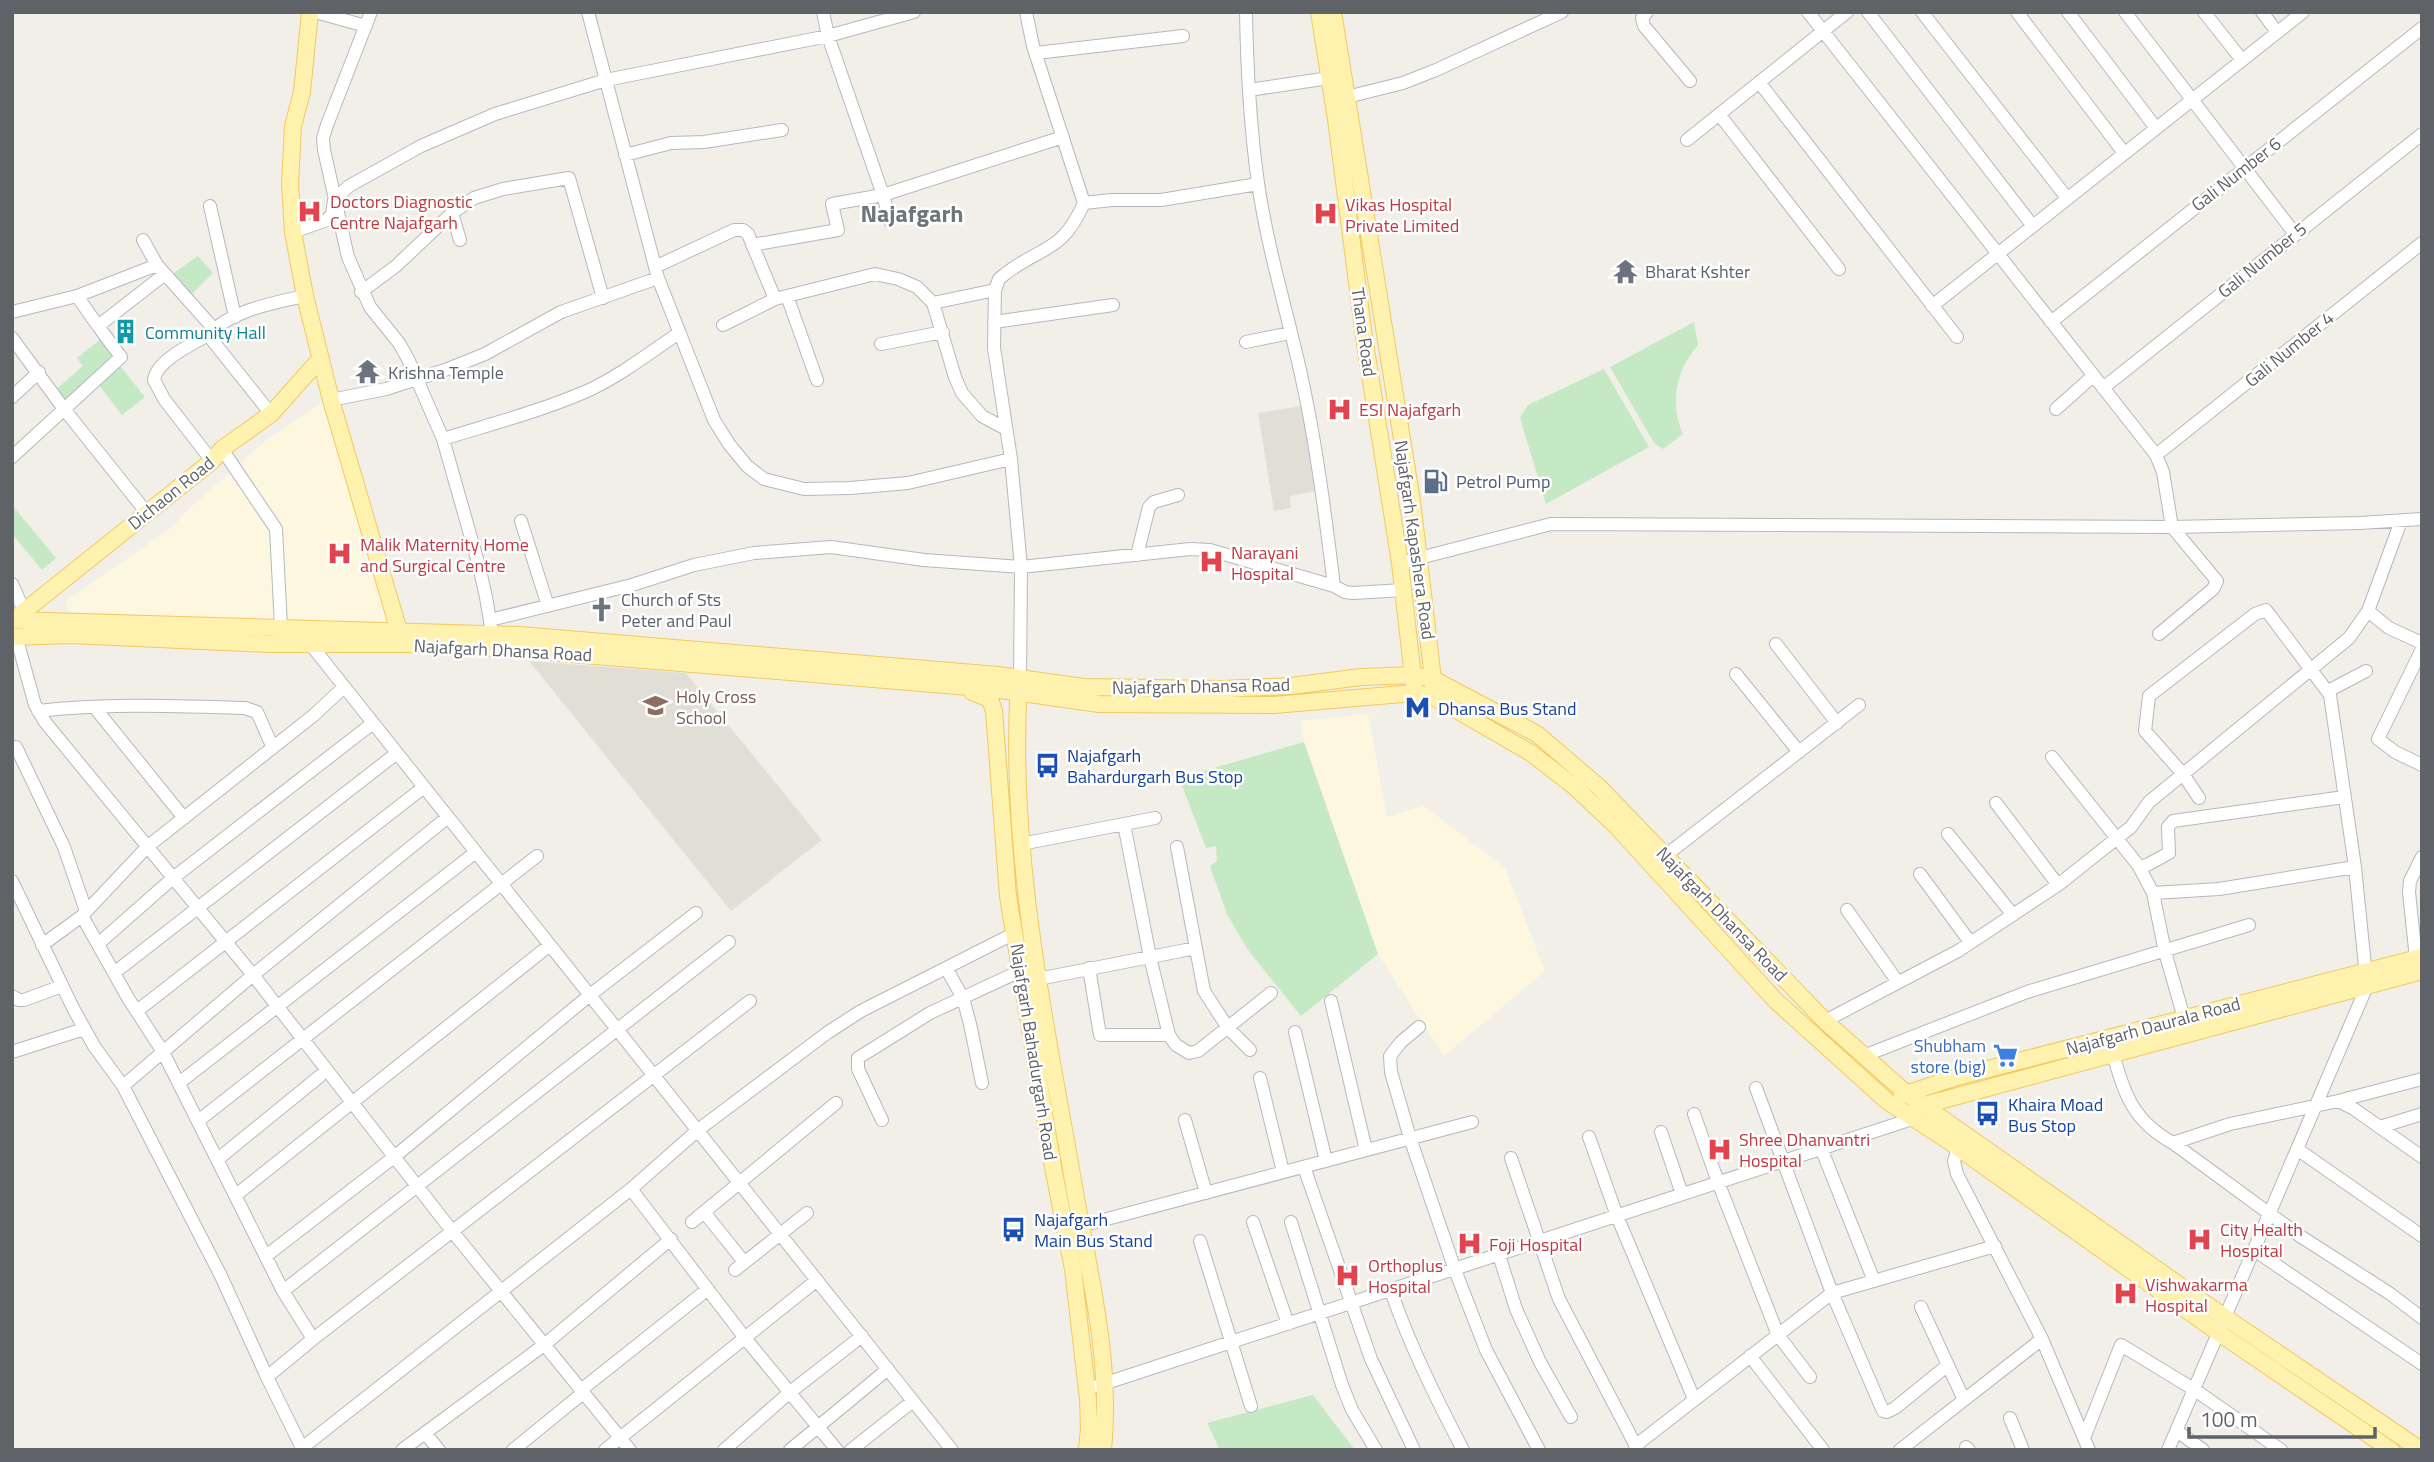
<svg xmlns="http://www.w3.org/2000/svg" width="2434" height="1462" viewBox="0 0 2434 1462" font-family="'Titillium Web',sans-serif">
  <style>
    .commercial { fill: #fef7e0 }
    .education { fill: #e1ded6 }
    .green { fill: #c5e8c5 }
    .lines { fill: none; stroke-linecap: round; stroke-linejoin: round }
    .minor-casing { stroke: #b5b8bc; stroke-width: 14 }
    .major-casing { stroke: #f2c960; stroke-width: 18 }
    .minor { stroke: #fff; stroke-width: 12 }
    .major { stroke: #fff2af; stroke-width: 16 }
    .labels { text-anchor: middle; dominant-baseline: central; stroke-width: 5; stroke-linejoin: round; paint-order: stroke }
    .street-label { font-size: 18px; fill: #5f6368; stroke: #fff }
    .health-label { font-size: 18px; fill: #be3a42; stroke: #fff; text-anchor: start }
    .worship-label { font-size: 18px; fill: #5b616d; stroke: #fff; text-anchor: start }
    .culture-label { font-size: 18px; fill: #0d838f; stroke: #fff; text-anchor: start }
    .service-label { font-size: 18px; fill: #4e5e75; stroke: #fff; text-anchor: start }
    .education-label { font-size: 18px; fill: #785e54; stroke: #fff; text-anchor: start }
    .transit-label { font-size: 18px; fill: #164399; stroke: #fff; text-anchor: start }
    .shop-label { font-size: 18px; fill: #366cbe; stroke: #fff; text-anchor: end }
    .district-label { font-size: 24px; font-weight: bold; fill: #70757a; stroke: #fff }
  </style>
  <rect width="100%" height="100%" fill="#f1efe8"/>
  <path class="commercial" d="M 326,400 L 388,624 L 69,612 L 65,602 L 175,525 L 181,516 L 264,442 Z
    M 1368,714 L 1387,817 L 1424,806 L 1505,868 L 1545,971 L 1444,1056 L 1378,954 L 1304,742 L 1300,721 Z"/>
  <path class="education" d="M 1302,406 L 1317,491 L 1290,496 L 1291,508 L 1274,511 L 1258,413 Z
    M 529,661 L 686,673 L 822,840 L 731,911 Z"/>
  <path class="green" d="M 198,256 L 213,273 L 190,296 L 171,275 Z
    M 1694,322 L 1698,345 C 1676,370 1669,403 1683,434 L 1663,449 L 1654,443 L 1610,367 Z
    M 102,338 L 115,357 L 64,403 L 53,392 L 83,366 L 77,358 Z
    M 120,366 L 145,397 L 122,415 L 98,384 Z
    M 1604,369 L 1649,447 L 1546,504 L 1520,418 L 1528,405 Z
    M 12,505 L 56,558 L 42,570 L 12,534 Z
    M 1304,742 L 1378,954 L 1301,1016 L 1248,950 L 1227,914 L 1210,866 L 1217,861 L 1216,846 L 1206,848 L 1179,778 Z
    M 1313,1395 L 1355,1450 L 1220,1450 L 1207,1423 Z"/>
  <g class="lines">
    <defs>
      <path id="minor" d="M 315,12 L 366,26
        M 371,12 L 327,125 L 323,138 L 324,150 L 348,257 L 370,307 L 399,343 L 408,359 L 443,439 L 479,566 L 486,597 L 491,627
        M 588,12 L 658,278 L 714,420 L 729,444 L 747,466 L 764,479 L 804,489 L 850,488 L 908,483 L 1011,459
        M 1246,12 C 1247,69 1250,126 1258,183 C 1267,246 1286,308 1300,370 C 1316,441 1325,513 1334,586
        M 1647,12 L 1642,18 L 1644,26 L 1690,81
        M 1808,12 L 2156,455 L 2163,472 L 2172,527 L 2217,581 L 2213,589 L 2159,634
        M 1868,12 L 2032,225
        M 1922,12 L 2067,198
        M 2017,12 L 2124,153
        M 2068,12 L 2156,128
        M 2125,12 L 2295,234
        M 2204,12 L 2242,60
        M 2262,12 L 2277,32
        M 1036,53 L 1183,36
        M 1759,82 L 1957,337
        M 1249,90 L 1329,78
        M 1347,97 L 1403,83 L 1436,70 L 1562,12
        M 1719,114 L 1839,269
        M 1687,140 L 1847,12
        M 625,155 L 671,143 L 704,142 L 782,130
        M 1084,203 L 1112,200 L 1161,200 L 1258,184
        M 210,206 L 235,317
        M 890,221 L 883,195 L 1063,137
        M 293,232 L 327,220 L 332,214 L 334,200 L 349,186 L 421,146 L 495,114 L 606,80 L 828,36 L 914,12
        M 143,240 L 157,265 L 214,329
        M 460,240 L 452,213 L 474,198 L 503,189 L 569,178 L 603,298
        M 752,245 L 838,230 L 832,204 L 883,195 L 828,36 L 823,12
        M 655,267 L 734,230 L 743,230 L 748,234 L 775,299 L 875,274 L 898,279 L 917,287 L 933,303 L 955,377 L 962,393 L 982,416 L 1006,429
        M 361,292 L 396,266 L 452,213
        M 77,296 L 98,326 L 165,274
        M 787,296 L 817,380
        M 933,303 L 995,290
        M 1932,306 L 2303,12
        M 12,312 L 77,296 L 157,265
        M 994,322 L 1113,305
        M 2051,322 L 2422,28
        M 723,325 L 775,299
        M 208,335 C 192,344 156,361 154,380 L 164,399 L 212,461
        M 12,338 L 64,409 L 147,513
        M 1246,342 L 1290,333
        M 881,344 L 943,332
        M 2103,388 L 2422,134
        M 12,397 L 39,372
        M 331,400 L 386,389 L 445,370 L 485,354 L 561,312 L 658,278
        M 2056,409 L 2093,376
        M 271,414 L 208,335 C 232,310 273,303 305,296
        M 443,439 C 491,424 541,411 587,391 C 620,376 649,353 679,333
        M 222,449 L 276,529 L 281,627
        M 2156,455 L 2422,243
        M 12,457 L 121,357 L 98,326
        M 521,521 L 548,606
        M 1137,555 L 1149,507 L 1154,502 L 1178,495
        M 1400,563 L 1551,524 L 2172,527 L 2360,523 L 2422,519
        M 12,584 L 24,611
        M 2368,611 L 2389,628 L 2422,643
        M 490,620 L 632,585 L 694,565 L 754,553 L 831,547 L 924,560 L 1021,567 L 1190,549 L 1210,550 L 1334,586 L 1345,592 L 1353,593 L 1403,590
        M 16,636 L 35,705 L 45,722 L 253,975 L 452,1231 L 630,1450
        M 1776,644 L 1837,723
        M 311,645 L 952,1450
        M 2422,649 L 2378,739 L 2395,752 L 2422,765
        M 1736,674 L 1799,752
        M 1020,679 L 1021,567 L 1011,459 L 994,348 L 995,290 L 999,279 L 1005,274 C 1043,245 1062,253 1084,203 L 1033,46 L 1026,12
        M 2328,691 L 2366,671
        M 95,708 L 184,818
        M 38,711 C 106,703 176,706 245,708 L 257,712 L 273,748
        M 16,747 L 64,847 L 86,911
        M 2052,757 L 2138,865 L 2145,866 L 2169,853 L 2168,827 L 2173,821 L 2344,797
        M 1996,803 L 2058,885
        M 1124,824 L 1150,957 L 1169,1035 L 1176,1045 L 1189,1053 L 1198,1051 L 1271,993
        M 1948,834 L 2013,915
        M 1021,844 L 1155,818
        M 1177,847 L 1204,991 L 1228,1028 L 1250,1050
        M 1665,856 L 1859,705
        M 2138,865 L 2153,893 L 2165,952 L 2184,1018
        M 1920,874 L 1970,942
        M 12,881 L 73,1008 L 94,1046 L 123,1086 L 221,1276 L 267,1377 L 303,1450
        M 2153,893 L 2219,889 L 2355,867
        M 1847,910 L 1897,981
        M 82,916 L 128,998 L 163,1052 L 283,1291 L 313,1339
        M 98,944 L 173,878 L 373,723
        M 42,945 L 82,916 L 147,847 L 314,715 L 344,687
        M 2416,959 L 2409,892 L 2410,881 L 2422,857
        M 946,968 L 963,998 L 970,1024 L 982,1083
        M 1089,968 L 1100,1035 L 1169,1035
        M 114,973 L 397,753
        M 1038,979 L 1196,948
        M 12,996 L 19,1000 L 24,1000 L 62,986
        M 1331,1001 L 1366,1150
        M 137,1011 L 424,787
        M 1825,1021 L 1958,951 L 2058,885 L 2131,827 L 2149,802 L 2349,638 L 2368,611 L 2401,521
        M 1419,1027 L 1401,1042 L 1390,1056 L 1391,1072 L 1410,1138 L 1455,1270 L 1486,1350 L 1539,1450
        M 1295,1032 L 1326,1161
        M 12,1052 L 84,1029
        M 2113,1054 C 2125,1095 2133,1121 2173,1143 L 2230,1124 L 2338,1101 L 2354,1109 L 2422,1157
        M 1866,1055 L 2027,992 L 2249,925
        M 1260,1078 L 1283,1172
        M 179,1083 L 476,852
        M 123,1086 L 253,975 L 448,817
        M 1756,1088 L 1832,1293 L 1883,1411 L 1887,1412 L 1895,1408 L 1948,1365
        M 2338,1101 L 2422,1079
        M 1694,1114 L 1718,1182 L 1778,1335 L 1810,1377
        M 882,1120 L 858,1069 L 858,1058 L 930,1013 L 1020,971
        M 1185,1120 L 1206,1193
        M 198,1121 L 537,856
        M 2380,1127 L 2422,1114
        M 1661,1132 L 1682,1194
        M 1589,1137 L 1617,1216 L 1694,1399
        M 2173,1143 L 2300,1236 L 2389,1293 L 2422,1318
        M 1821,1148 L 1874,1281
        M 1958,1148 L 1954,1161 L 1957,1174 L 2042,1339 L 2089,1450
        M 2297,1149 L 2422,1236
        M 1511,1158 L 1559,1299 L 1638,1450
        M 218,1159 L 320,1076
        M 1304,1167 L 1371,1359 L 1414,1450
        M 631,1189 L 698,1130 L 827,1033 L 861,1011 L 1015,933
        M 236,1195 L 550,945
        M 704,1212 L 744,1262
        M 692,1222 L 836,1103
        M 1253,1222 L 1288,1324
        M 1291,1222 L 1342,1385 L 1352,1410 L 1376,1450
        M 1073,1228 L 1472,1122
        M 1200,1241 L 1251,1406
        M 2254,1250 L 2422,1364
        M 1499,1255 L 1516,1309 L 1540,1362 L 1571,1417
        M 266,1256 L 394,1157 L 590,995 L 696,913
        M 735,1270 L 807,1213
        M 283,1291 L 729,942
        M 1391,1291 C 1410,1346 1436,1398 1463,1450
        M 1921,1307 L 1964,1400
        M 1750,1356 L 1823,1450
        M 267,1377 L 313,1339 L 750,1001
        M 1097,1386 L 1915,1118
        M 581,1390 L 708,1289
        M 2010,1418 L 2023,1450
        M 2177,1431 L 2203,1450
        M 425,1433 L 439,1450
        M 2084,1438 L 2121,1345 L 2195,1390 L 2281,1450
        M 1635,1446 L 1832,1293 L 1995,1246
        M 1966,1447 L 1969,1450
        M 302,1448 L 631,1189 L 745,1338 L 837,1450
        M 402,1450 L 544,1345 L 671,1239
        M 513,1450 L 583,1393
        M 605,1450 L 817,1280
        M 724,1450 L 789,1393 L 862,1336
        M 790,1450 L 888,1369
        M 851,1450 L 913,1401
        M 1900,1450 L 2042,1339
        M 2168,1450 L 2367,986 L 2355,867 L 2330,695 L 2266,610 L 2255,614 L 2149,696 L 2145,731 L 2183,774 L 2199,798"/>
      <path id="major" d="M 310,12 L 302,92 L 293,126 L 290,184 L 293,232 L 305,296 L 331,400 L 401,638
        M 1319,12 L 1336,119 L 1364,337 L 1400,563 L 1414,685
        M 1333,12 L 1412,501 L 1433,679 L 1433,688
        M 12,620 L 520,635 L 998,675 L 1084,687 L 1222,689 L 1291,686 L 1361,677 L 1414,675 L 1433,679 L 1537,734 L 1599,787 L 1825,1021 L 1906,1093 L 2226,1318 L 2421,1450
        M 12,621 L 212,461 L 222,449 L 271,414 L 321,358
        M 12,637 L 71,635 L 269,644 L 408,644 L 523,650 L 993,689 L 1099,704 L 1274,705 L 1414,693 L 1432,696 L 1531,753 L 1576,788 L 1617,827 L 1776,1001 L 1887,1101 L 1950,1142 L 2219,1333 L 2391,1450
        M 1019,682 C 1008,854 1046,1024 1075,1192 C 1090,1278 1112,1362 1103,1450
        M 972,692 L 990,699 L 994,711 L 1008,896 L 1053,1167 L 1073,1269 L 1088,1399 L 1089,1428 L 1087,1450
        M 1902,1095 L 1957,1077 L 2422,957
        M 1917,1107 L 2422,971"/>
    </defs>
    <use href="#minor" class="minor-casing"/>
    <use href="#major" class="major-casing"/>
    <use href="#minor" class="minor"/>
    <use href="#major" class="major"/>
  </g>
  <defs>
    <symbol id="hospital-bare" viewBox="-9 -9 18 18"><path d="M-5-5h3v3.5h4V-5h3V5h-3V1.5h-4V5h-3Z" fill="#e0444e" stroke="#fff" stroke-width="2.5" paint-order="stroke"/></symbol>
    <symbol id="temple-bare" viewBox="-9 -9 18 18"><path d="M0-6L5-2H3V0L6.5 2.5H4V6H1.5V3h-3V6H-4V2.5H-6.5L-3 0V-2H-5Z" fill="#6b7280" stroke="#fff" stroke-width="2.5" paint-order="stroke"/></symbol>
    <symbol id="building-bare" viewBox="-9 -9 18 18"><path d="M-4-6H4V6H1V3H-1V6H-4ZM-2.5-4.3h1.7v1.8h-1.7ZM.8-4.3h1.7v1.8H.8ZM-2.5-1h1.7V.8h-1.7ZM.8-1h1.7V.8H.8Z" fill="#0f9aa8" stroke="#fff" stroke-width="2.5" paint-order="stroke"/></symbol>
    <symbol id="fuel-bare" viewBox="-9 -9 18 18"><path d="M-5.5-6h7V0h2V4h1.3V-2.5L3-4.5l.8-.8L6-3V5H2.5V1h-1V6h-7ZM-4.2-4.7v3.2H.2V-4.7Z" fill="#5c6f8a" stroke="#fff" stroke-width="2.5" paint-order="stroke"/></symbol>
    <symbol id="church-bare" viewBox="-9 -9 18 18"><path d="M-1.2-6h2.4v3.5h3.3v2.4h-3.3V6h-2.4V-.1h-3.3v-2.4h3.3Z" fill="#6b7280" stroke="#fff" stroke-width="2.5" paint-order="stroke"/></symbol>
    <symbol id="school-bare" viewBox="-9 -9 18 18"><path d="M0-5L7-2L0 1L-7-2ZM-4 1L0 2.5L4 1V4Q0 6-4 4Z" fill="#8d6e63" stroke="#fff" stroke-width="2.5" paint-order="stroke"/></symbol>
    <symbol id="metro-bare" viewBox="-9 -9 18 18"><path d="M-5.5 5V-5H-3L0 0L3-5H5.5V5H3V-.5L0 4L-3-.5V5Z" fill="#1a4fb4" stroke="#fff" stroke-width="2.5" paint-order="stroke"/></symbol>
    <symbol id="bus-bare" viewBox="-9 -9 18 18"><path d="M-5-6H5V4H4V6H2V4H-2V6H-4V4H-5ZM-3.5-4V0h7V-4ZM-3.5 1.2v1.5H-2V1.2ZM2 1.2v1.5H3.5V1.2Z" fill="#1a4fb4" stroke="#fff" stroke-width="2.5" paint-order="stroke"/></symbol>
    <symbol id="supermarket-bare" viewBox="-9 -9 18 18"><path d="M-6-5.5h2.5l.6 2H6L4.5 2H-2.5L-4.4-4H-6ZM-1.5 3.2a1.3 1.3 0 1 0 .1 0ZM3 3.2a1.3 1.3 0 1 0 .1 0Z" fill="#3f7fe0" stroke="#fff" stroke-width="2.5" paint-order="stroke"/></symbol>
  </defs>
  <g fill-rule="evenodd">
    <use href="#hospital-bare" x="292" y="194" width="35" height="35"/>
    <use href="#hospital-bare" x="1308" y="196" width="35" height="35"/>
    <use href="#temple-bare" x="1608" y="254" width="35" height="35"/>
    <use href="#building-bare" x="108" y="314" width="35" height="35"/>
    <use href="#temple-bare" x="350" y="354" width="35" height="35"/>
    <use href="#hospital-bare" x="1322" y="392" width="35" height="35"/>
    <use href="#fuel-bare" x="1418" y="464" width="35" height="35"/>
    <use href="#hospital-bare" x="322" y="536" width="35" height="35"/>
    <use href="#hospital-bare" x="1194" y="544" width="35" height="35"/>
    <use href="#church-bare" x="584" y="592" width="35" height="35"/>
    <use href="#school-bare" x="638" y="688" width="35" height="35"/>
    <use href="#metro-bare" x="1400" y="690" width="35" height="35"/>
    <use href="#bus-bare" x="1030" y="748" width="35" height="35"/>
    <use href="#supermarket-bare" x="1988" y="1038" width="35" height="35"/>
    <use href="#bus-bare" x="1970" y="1096" width="35" height="35"/>
    <use href="#hospital-bare" x="1702" y="1132" width="35" height="35"/>
    <use href="#bus-bare" x="996" y="1212" width="35" height="35"/>
    <use href="#hospital-bare" x="2182" y="1222" width="35" height="35"/>
    <use href="#hospital-bare" x="1452" y="1226" width="35" height="35"/>
    <use href="#hospital-bare" x="1330" y="1258" width="35" height="35"/>
    <use href="#hospital-bare" x="2108" y="1276" width="35" height="35"/>
  </g>
  <g class="labels">
    <g class="street-label">
      <text transform="translate(2236 174) rotate(-38)">Gali Number 6</text>
      <text transform="translate(2262 260) rotate(-39)">Gali Number 5</text>
      <text transform="translate(1364 332) rotate(82)">Thana Road</text>
      <text transform="translate(2289 349) rotate(-39)">Gali Number 4</text>
      <text transform="translate(171 493) rotate(-39)">Dichaon Road</text>
      <text transform="translate(1415 540) rotate(82)">Najafgarh Kapashera Road</text>
      <text transform="translate(503 650) rotate(3)">Najafgarh Dhansa Road</text>
      <text transform="translate(1201 686) rotate(-1)">Najafgarh Dhansa Road</text>
      <text transform="translate(1722 914) rotate(46)">Najafgarh Dhansa Road</text>
      <text transform="translate(2153 1026) rotate(-15)">Najafgarh Daurala Road</text>
      <text transform="translate(1034 1052) rotate(81)">Najafgarh Bahadurgarh Road</text>
    </g>
    <g class="health-label">
      <text x="330" y="201">Doctors Diagnostic<tspan x="330" dy="21">Centre Najafgarh</tspan></text>
      <text x="1345" y="204">Vikas Hospital<tspan x="1345" dy="21">Private Limited</tspan></text>
      <text x="1359" y="409">ESI Najafgarh</text>
      <text x="360" y="544">Malik Maternity Home<tspan x="360" dy="21">and Surgical Centre</tspan></text>
      <text x="1231" y="552">Narayani<tspan x="1231" dy="21">Hospital</tspan></text>
      <text x="1739" y="1139">Shree Dhanvantri<tspan x="1739" dy="21">Hospital</tspan></text>
      <text x="2220" y="1229">City Health<tspan x="2220" dy="21">Hospital</tspan></text>
      <text x="1489" y="1244">Foji Hospital</text>
      <text x="1368" y="1265">Orthoplus<tspan x="1368" dy="21">Hospital</tspan></text>
      <text x="2145" y="1284">Vishwakarma<tspan x="2145" dy="21">Hospital</tspan></text>
    </g>
    <g class="worship-label">
      <text x="1645" y="271">Bharat Kshter</text>
      <text x="388" y="372">Krishna Temple</text>
      <text x="621" y="599">Church of Sts<tspan x="621" dy="21">Peter and Paul</tspan></text>
    </g>
    <g class="culture-label">
      <text x="145" y="332">Community Hall</text>
    </g>
    <g class="service-label">
      <text x="1456" y="481">Petrol Pump</text>
    </g>
    <g class="education-label">
      <text x="676" y="696">Holy Cross<tspan x="676" dy="21">School</tspan></text>
    </g>
    <g class="transit-label">
      <text x="1438" y="708">Dhansa Bus Stand</text>
      <text x="1067" y="755">Najafgarh<tspan x="1067" dy="21">Bahardurgarh Bus Stop</tspan></text>
      <text x="2008" y="1104">Khaira Moad<tspan x="2008" dy="21">Bus Stop</tspan></text>
      <text x="1034" y="1219">Najafgarh<tspan x="1034" dy="21">Main Bus Stand</tspan></text>
    </g>
    <g class="shop-label">
      <text x="1986" y="1045">Shubham<tspan x="1986" dy="21">store (big)</tspan></text>
    </g>
    <g class="district-label">
      <text x="912" y="213">Najafgarh</text>
    </g>
  </g>
  <rect width="2434" height="1462" fill="none" stroke="#5f6368" stroke-width="28"/>
  <path d="M2189 1427v10h186v-10" fill="none" stroke="#5f6368" stroke-width="3.5"/>
  <text x="2200" y="1427" font-size="21" fill="#5f6368" stroke="#ffffff" stroke-width="5" paint-order="stroke">100 m</text>
</svg>
